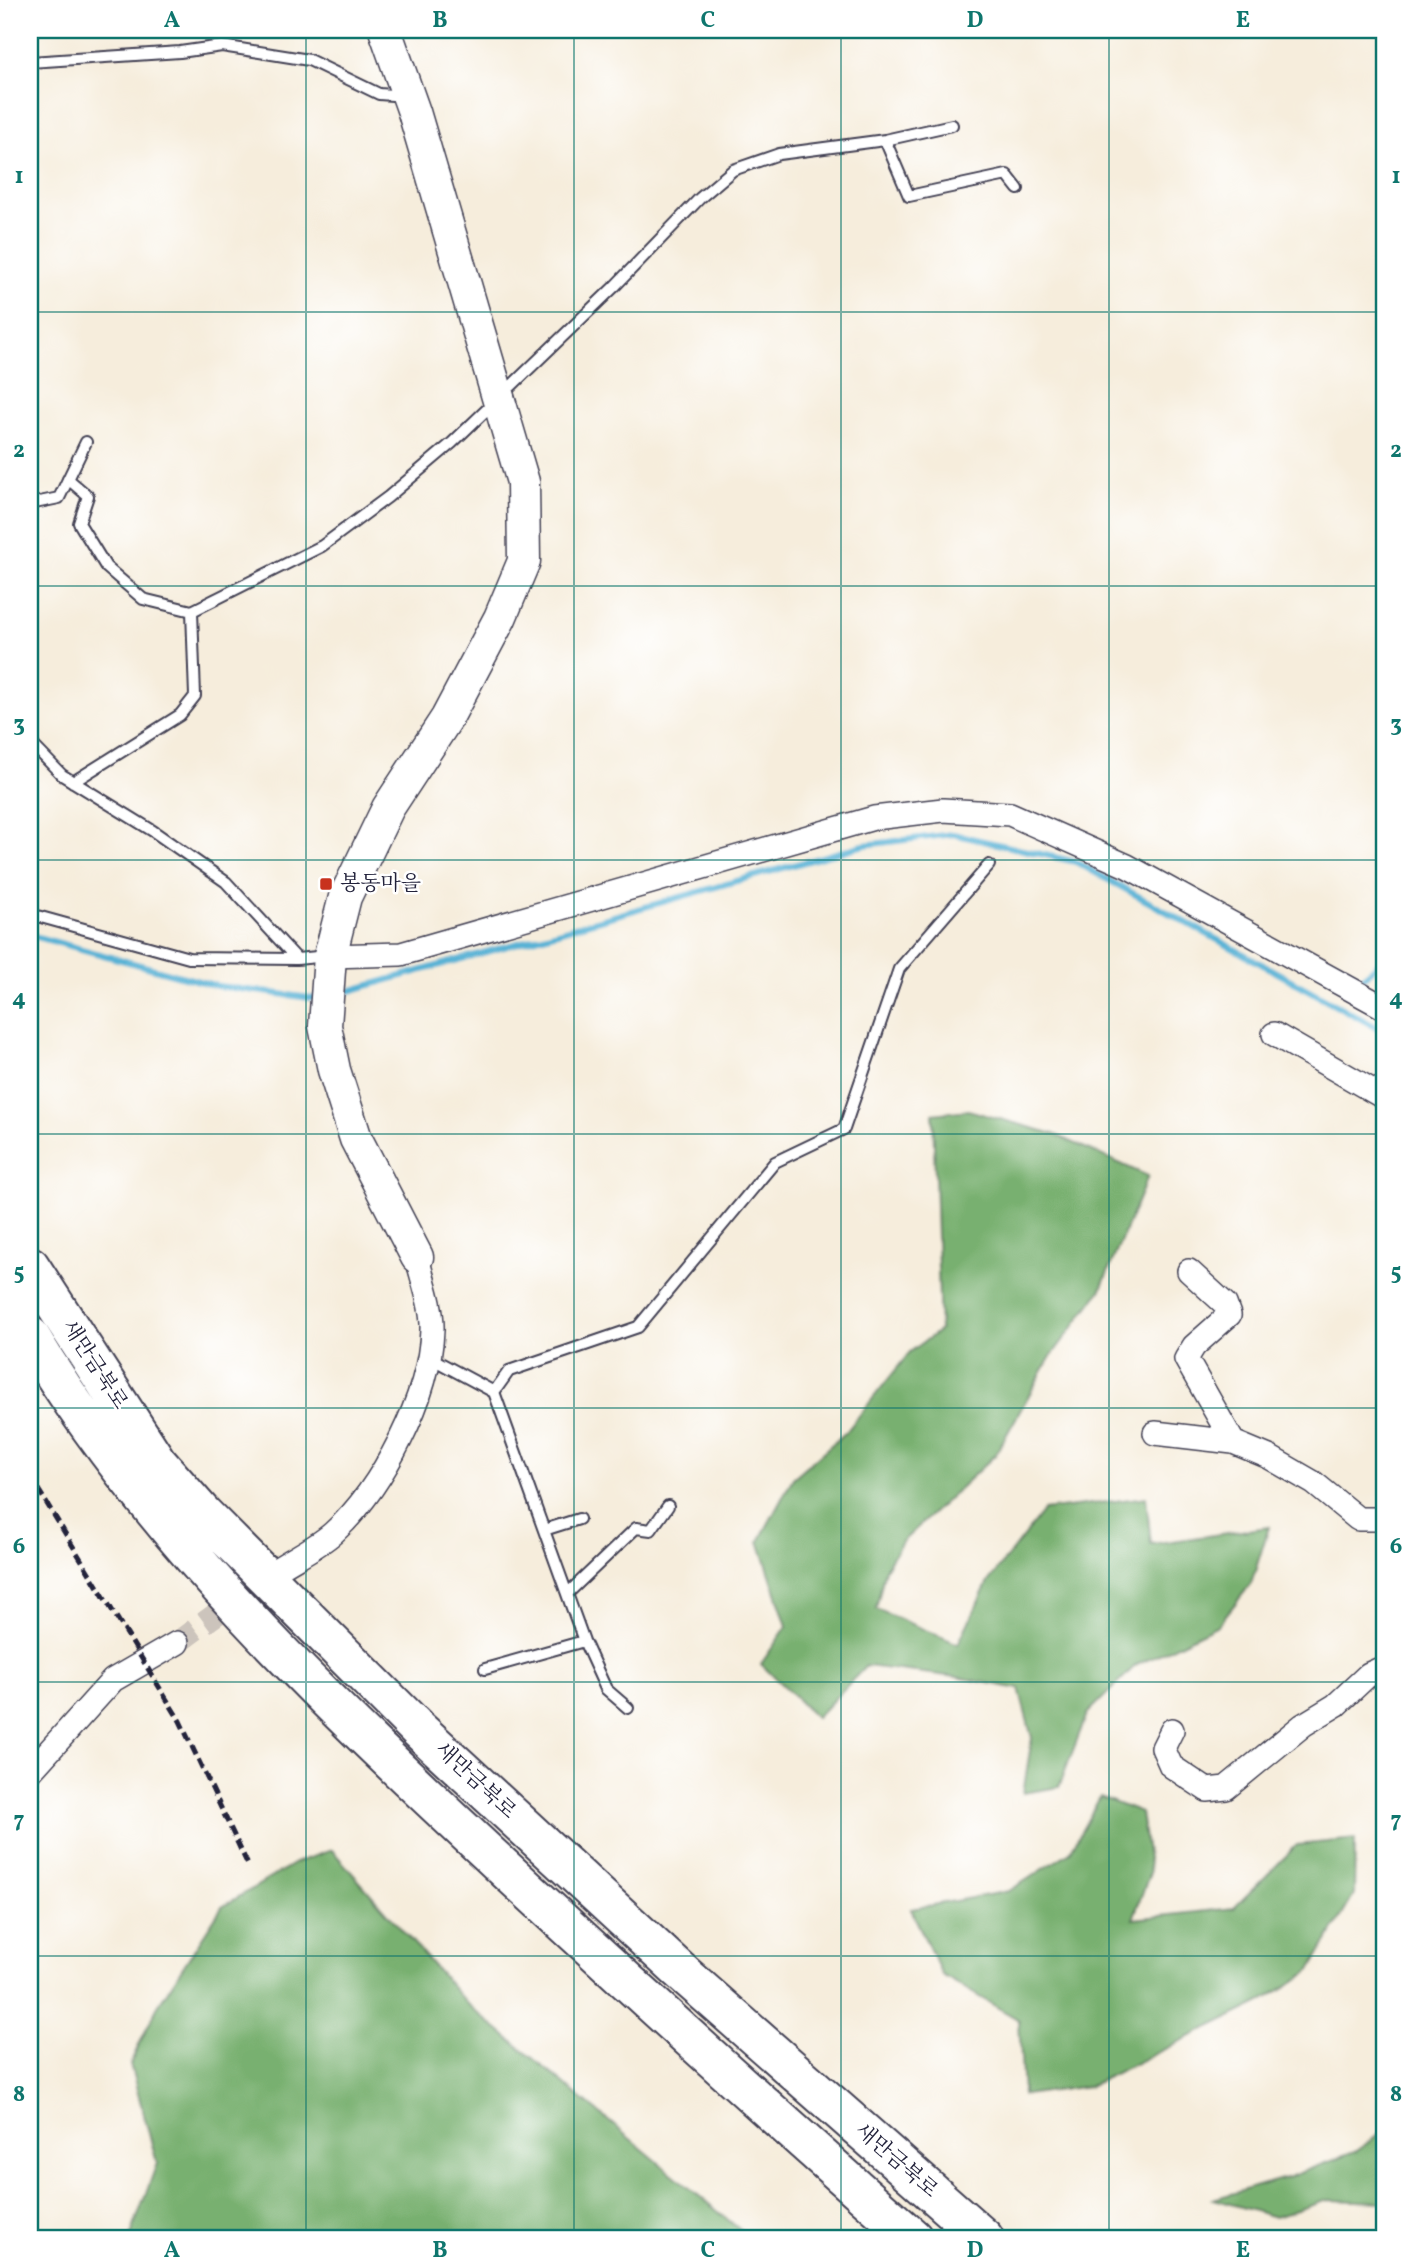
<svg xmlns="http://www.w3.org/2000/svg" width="1415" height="2268" viewBox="0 0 1415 2268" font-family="Vollkorn,'Noto Serif KR',serif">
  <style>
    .forest { fill: #78b06f; stroke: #4d6955; stroke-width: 2 }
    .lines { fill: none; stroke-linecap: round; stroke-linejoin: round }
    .stream { stroke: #58b2d5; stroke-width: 6 }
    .street-tunnel { stroke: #ccc4bc; stroke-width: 23; stroke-dasharray: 23 11; stroke-linecap: butt }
    .lane-casing { stroke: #424053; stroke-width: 14 }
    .street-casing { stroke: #424053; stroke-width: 26 }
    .secondary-casing { stroke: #424053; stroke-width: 35 }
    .highway-casing { stroke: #424053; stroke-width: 42 }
    .lane { stroke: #fff; stroke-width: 10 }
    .street { stroke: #fff; stroke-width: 23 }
    .secondary { stroke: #fff; stroke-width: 32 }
    .highway { stroke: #fff; stroke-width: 38 }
    .rail { stroke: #22223b; stroke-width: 5; stroke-dasharray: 10 5; stroke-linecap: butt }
    .grid { fill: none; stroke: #0f766e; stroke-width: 2; stroke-opacity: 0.55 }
    .poi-dot { fill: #c8321e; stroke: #fff; stroke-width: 2.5 }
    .labels { text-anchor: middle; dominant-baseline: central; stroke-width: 5; stroke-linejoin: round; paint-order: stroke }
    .poi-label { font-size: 21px; fill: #22223b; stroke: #fff; text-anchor: start }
    .street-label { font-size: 21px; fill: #22223b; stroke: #fff }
    .neatline { fill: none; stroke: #0f766e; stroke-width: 2.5 }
    .grid-label { font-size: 23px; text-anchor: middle; font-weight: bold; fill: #0f766e }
  </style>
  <rect width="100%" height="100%" fill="#fff"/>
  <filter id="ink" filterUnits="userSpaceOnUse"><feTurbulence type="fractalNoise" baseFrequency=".0143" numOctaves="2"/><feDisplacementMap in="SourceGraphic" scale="14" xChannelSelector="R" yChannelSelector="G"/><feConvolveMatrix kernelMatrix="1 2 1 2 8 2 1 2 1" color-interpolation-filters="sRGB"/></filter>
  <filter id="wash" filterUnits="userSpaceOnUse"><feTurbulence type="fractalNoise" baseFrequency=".00686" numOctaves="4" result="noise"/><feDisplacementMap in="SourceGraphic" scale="28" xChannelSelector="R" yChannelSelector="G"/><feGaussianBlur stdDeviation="1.57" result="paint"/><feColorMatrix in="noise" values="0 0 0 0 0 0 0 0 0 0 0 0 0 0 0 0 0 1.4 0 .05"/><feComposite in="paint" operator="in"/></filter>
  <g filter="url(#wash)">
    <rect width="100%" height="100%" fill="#f6eddc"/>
    <path class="forest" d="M 968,1110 L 1054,1134 L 1148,1176 L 1100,1291 L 1050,1358 L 995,1455 L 902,1542 L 885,1569 L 876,1609 L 958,1644 L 988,1582 L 1044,1510 L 1146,1497 L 1151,1544 L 1269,1527 L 1251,1584 L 1218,1625 L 1135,1666 L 1087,1714 L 1059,1787 L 1023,1793 L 1032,1738 L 1019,1689 L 956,1677 L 866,1666 L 816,1718 L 761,1664 L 787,1626 L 759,1541 L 793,1478 L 846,1432 L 910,1352 L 940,1330 L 933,1114 Z
      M 1100,1797 L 1141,1813 L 1150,1872 L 1133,1919 L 1234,1908 L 1297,1845 L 1355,1839 L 1354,1895 L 1309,1972 L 1261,2002 L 1089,2086 L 1023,2095 L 1019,2020 L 942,1975 L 911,1909 L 1009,1891 L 1070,1852 Z
      M 332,1850 L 466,2003 L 750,2238 L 130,2238 L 157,2163 L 130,2064 L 157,2007 L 222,1907 L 295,1863 Z
      M 1385,2129 L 1385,2202 L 1328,2200 L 1275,2217 L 1213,2199 L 1289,2177 L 1357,2151 Z"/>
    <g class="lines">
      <path class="stream" d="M 30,935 L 217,986 L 318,999
        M 1363,977 L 1385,958
        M 335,995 L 864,845 L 953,834 L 1076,862 L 1385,1032"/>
    </g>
  </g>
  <g filter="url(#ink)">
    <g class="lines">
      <path class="street-tunnel" d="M 177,1643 L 276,1570"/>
      <defs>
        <path id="lane" d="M 30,62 L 180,52 L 222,46 L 309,60 L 379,94 L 406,96
          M 885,140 L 909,196 L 1007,175 L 1018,189
          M 68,479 L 88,496 L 79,523 L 106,567 L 143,599 L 192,611 L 195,696 L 180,715 L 73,782
          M 30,504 L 59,498 L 86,442
          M 192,611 L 322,546 L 388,497 L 452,443 L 614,287 L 700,198 L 733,170 L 779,154 L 885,140 L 952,125
          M 30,742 L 62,775 L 153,831 L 226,882 L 297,959 L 327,956
          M 30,914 L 189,958 L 297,959
          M 429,1357 L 494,1392 L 584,1641 L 606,1689 L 628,1708
          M 494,1392 L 509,1371 L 638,1327 L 775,1162 L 844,1129 L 899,969 L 989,865
          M 544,1530 L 579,1519
          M 567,1594 L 636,1528 L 651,1530 L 668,1506
          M 485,1669 L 584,1641"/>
        <path id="street" d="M 330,956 L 401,954 L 874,818 L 943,810 L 1010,814 L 1127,866 L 1385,1008
          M 1274,1034 L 1385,1098
          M 1189,1271 L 1225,1304 L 1229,1315 L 1194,1346 L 1186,1359 L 1233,1442
          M 1155,1433 L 1233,1442 L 1269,1457 L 1314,1483 L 1358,1519 L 1385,1519
          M 279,1568 C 296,1557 317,1547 333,1533 C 382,1489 430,1396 432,1330 C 433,1307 422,1279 417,1257
          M 1172,1730 L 1163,1748 L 1171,1766 L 1207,1790 L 1226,1788 L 1303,1725 L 1336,1705 L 1369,1674 L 1385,1667
          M 30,1772 L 113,1680 L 177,1643"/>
        <path id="secondary" d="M 385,30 L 414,112 L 523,482 L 524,561 L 500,618 L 447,718 L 388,808 L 345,897 L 330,956 L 325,1026 L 334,1070 L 356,1139 L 417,1257"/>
        <path id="highway" d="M 30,1266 L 157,1462 L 202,1513 L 418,1729 L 678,1969 L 984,2238
          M 30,1336 C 151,1538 331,1707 503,1867 C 638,1992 774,2116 913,2238"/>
      </defs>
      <use href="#lane" class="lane-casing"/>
      <use href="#street" class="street-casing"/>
      <use href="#secondary" class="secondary-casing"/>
      <use href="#highway" class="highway-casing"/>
      <use href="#lane" class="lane"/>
      <use href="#street" class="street"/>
      <use href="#secondary" class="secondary"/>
      <use href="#highway" class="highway"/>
      <path class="rail" d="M 30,1476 L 180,1721 L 248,1865"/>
    </g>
  </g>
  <path class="grid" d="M 306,30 L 306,2238M 574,30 L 574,2238M 841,30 L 841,2238M 1109,30 L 1109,2238M 30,312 L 1385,312M 30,586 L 1385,586M 30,860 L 1385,860M 30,1134 L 1385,1134M 30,1408 L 1385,1408M 30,1682 L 1385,1682M 30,1956 L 1385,1956"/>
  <rect class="poi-dot" x="319" y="877" width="14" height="14" rx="3.5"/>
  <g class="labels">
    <g class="poi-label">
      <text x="340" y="884">봉동마을</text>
    </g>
    <g class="street-label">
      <text transform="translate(94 1365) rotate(57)">새만금북로</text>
      <text transform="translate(475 1781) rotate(43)">새만금북로</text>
      <text transform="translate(896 2161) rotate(41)">새만금북로</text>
    </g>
  </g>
  <rect width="1415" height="2268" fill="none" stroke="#fff" stroke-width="77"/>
  <rect x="38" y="38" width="1338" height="2192" class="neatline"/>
  <g class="grid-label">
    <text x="172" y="27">A</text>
    <text x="440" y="27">B</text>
    <text x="708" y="27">C</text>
    <text x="975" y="27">D</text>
    <text x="1243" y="27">E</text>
    <text x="19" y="183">1</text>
    <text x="1396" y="183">1</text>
    <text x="19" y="457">2</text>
    <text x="1396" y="457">2</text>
    <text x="19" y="731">3</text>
    <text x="1396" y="731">3</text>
    <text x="19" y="1005">4</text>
    <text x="1396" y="1005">4</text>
    <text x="19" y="1279">5</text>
    <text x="1396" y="1279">5</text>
    <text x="19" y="1553">6</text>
    <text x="1396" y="1553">6</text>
    <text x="19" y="1827">7</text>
    <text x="1396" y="1827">7</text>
    <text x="19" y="2101">8</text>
    <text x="1396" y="2101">8</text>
    <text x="172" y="2257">A</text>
    <text x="440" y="2257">B</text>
    <text x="708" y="2257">C</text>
    <text x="975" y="2257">D</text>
    <text x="1243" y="2257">E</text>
  </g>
</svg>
